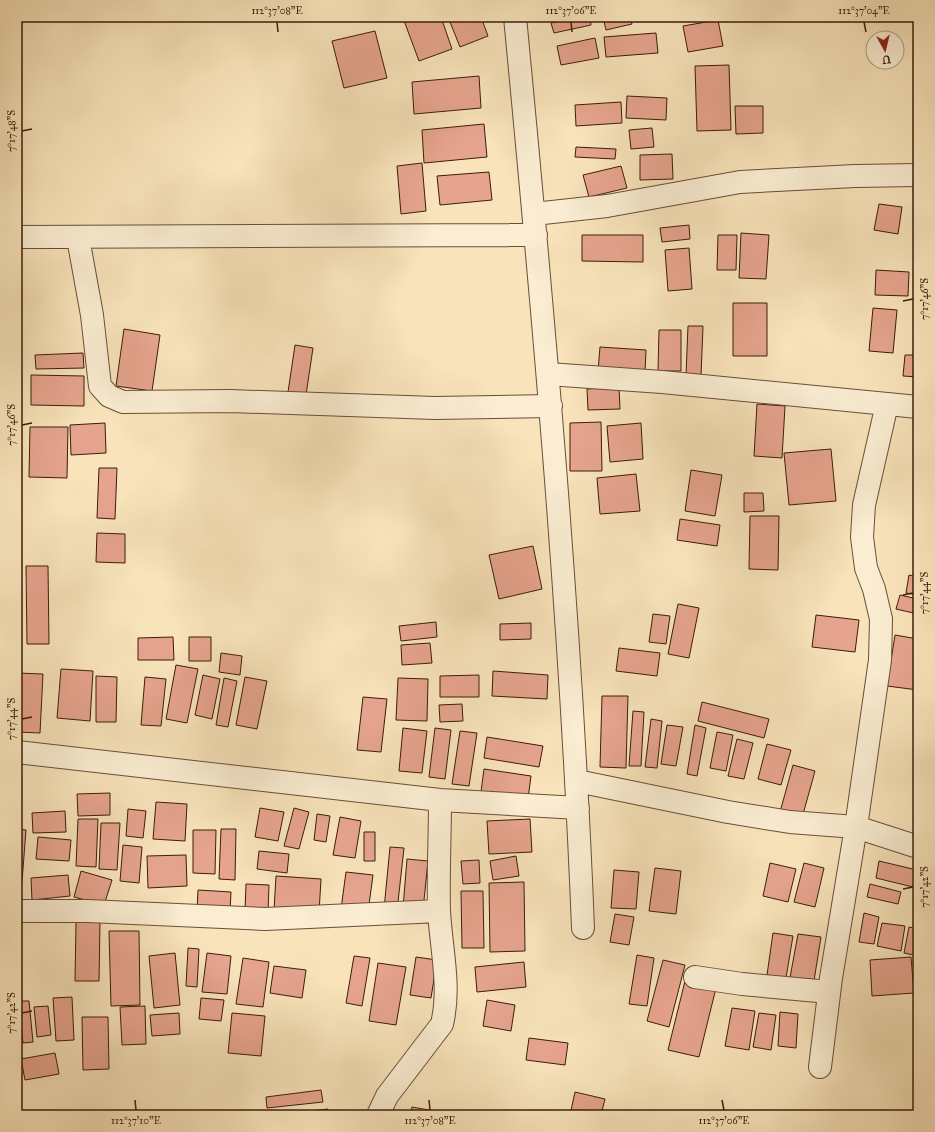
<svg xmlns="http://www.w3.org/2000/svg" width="935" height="1132" viewBox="0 0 935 1132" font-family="'IM FELL Great Primer',serif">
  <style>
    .building { fill: #e6a48e; stroke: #3c1c0b }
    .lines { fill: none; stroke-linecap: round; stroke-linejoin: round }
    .street-casing { stroke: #6b4e37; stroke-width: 24 }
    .street { stroke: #faedd2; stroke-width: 22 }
    .ticks { fill: none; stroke: #3c1c0b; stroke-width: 1.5 }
    .neatline { fill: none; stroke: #3c1c0b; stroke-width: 1.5 }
    .ticks-label { font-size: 10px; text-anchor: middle; fill: #3c1c0b }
  </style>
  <rect width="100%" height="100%" fill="#f8e3ba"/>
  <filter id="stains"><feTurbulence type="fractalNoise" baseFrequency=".005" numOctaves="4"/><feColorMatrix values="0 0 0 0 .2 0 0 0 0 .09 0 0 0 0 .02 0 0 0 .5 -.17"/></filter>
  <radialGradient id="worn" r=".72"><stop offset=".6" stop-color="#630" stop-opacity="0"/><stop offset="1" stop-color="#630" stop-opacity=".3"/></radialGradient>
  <path class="building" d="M 441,17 L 452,49 L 419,61 L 403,18 Z
    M 448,17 L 481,17 L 488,36 L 460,47 Z
    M 578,17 L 590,17 L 591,25 L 554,33 L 551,23 Z
    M 603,17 L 630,17 L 632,24 L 606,30 Z
    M 637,17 L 664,17 L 664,18 L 638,22 Z
    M 718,20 L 723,46 L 688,52 L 683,26 Z
    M 375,31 L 387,78 L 344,88 L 332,41 Z
    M 656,33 L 658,53 L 606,57 L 604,37 Z
    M 595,38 L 599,58 L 561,65 L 557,46 Z
    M 729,65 L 731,130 L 697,131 L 695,66 Z
    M 479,76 L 481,108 L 414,114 L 412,82 Z
    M 627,96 L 667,98 L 666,120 L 626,118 Z
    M 621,102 L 622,123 L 576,126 L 575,105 Z
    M 735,106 L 763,106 L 763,133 L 736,134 Z
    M 484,124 L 487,157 L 424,163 L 422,130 Z
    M 652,128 L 654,147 L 631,149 L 629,130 Z
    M 576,147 L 616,149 L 615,159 L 575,157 Z
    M 672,154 L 673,179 L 640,180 L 640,155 Z
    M 422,163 L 426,211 L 401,214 L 397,166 Z
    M 621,166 L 627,188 L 589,197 L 583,175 Z
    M 489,172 L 492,200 L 440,205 L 437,176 Z
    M 879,204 L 902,207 L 898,234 L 874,230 Z
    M 689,225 L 690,239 L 662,242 L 660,228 Z
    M 741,233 L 769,235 L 766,279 L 739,278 Z
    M 582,235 L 643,235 L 643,262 L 582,261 Z
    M 718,235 L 737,235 L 736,270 L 717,270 Z
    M 689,248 L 692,289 L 668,291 L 665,250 Z
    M 876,270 L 909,272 L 908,296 L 875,295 Z
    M 733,303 L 767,303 L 767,356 L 733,356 Z
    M 873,308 L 897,310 L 893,353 L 869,351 Z
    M 688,326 L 703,326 L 701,376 L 686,375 Z
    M 124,329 L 160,335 L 152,391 L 116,386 Z
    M 659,330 L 681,330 L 681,371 L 658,371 Z
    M 295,345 L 313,348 L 306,395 L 288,392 Z
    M 600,347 L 646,350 L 645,373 L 598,371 Z
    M 83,353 L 84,368 L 36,369 L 35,355 Z
    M 905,355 L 918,355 L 918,377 L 903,376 Z
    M 31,375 L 84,376 L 84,406 L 31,405 Z
    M 619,387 L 620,409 L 588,410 L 587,389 Z
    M 757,404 L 785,406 L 782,458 L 754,456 Z
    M 601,422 L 602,471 L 570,471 L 570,423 Z
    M 105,423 L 106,453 L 71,455 L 70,425 Z
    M 641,423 L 643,459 L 610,462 L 607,426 Z
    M 30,427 L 68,427 L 67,478 L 29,477 Z
    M 831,449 L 836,501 L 789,505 L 784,453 Z
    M 99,468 L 117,468 L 115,519 L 97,518 Z
    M 691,470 L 722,475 L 715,516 L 685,511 Z
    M 636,474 L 640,511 L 600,514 L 597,478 Z
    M 744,493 L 763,493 L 764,511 L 744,512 Z
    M 750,516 L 779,516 L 778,570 L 749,569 Z
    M 680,519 L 720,525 L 717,546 L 677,540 Z
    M 97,533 L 125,534 L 125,563 L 96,562 Z
    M 533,546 L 542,589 L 499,599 L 489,555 Z
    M 26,566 L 48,566 L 49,644 L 27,644 Z
    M 909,575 L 918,577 L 918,595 L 906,593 Z
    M 17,589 L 20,589 L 21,640 L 17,640 Z
    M 900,595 L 918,599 L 918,614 L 896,609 Z
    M 678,604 L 699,608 L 689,658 L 668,654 Z
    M 653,614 L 670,616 L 666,644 L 649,642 Z
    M 816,615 L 859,620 L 855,652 L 812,647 Z
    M 436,622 L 437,637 L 401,641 L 399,626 Z
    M 531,623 L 531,639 L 500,640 L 500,624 Z
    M 895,635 L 918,639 L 918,690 L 887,686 Z
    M 173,637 L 174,660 L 138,660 L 138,638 Z
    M 189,637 L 211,637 L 211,661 L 189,661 Z
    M 430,643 L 432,663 L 402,665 L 401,645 Z
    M 619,648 L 660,653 L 657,676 L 616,671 Z
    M 221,653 L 242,656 L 240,675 L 219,672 Z
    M 176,665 L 198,669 L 187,723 L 166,719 Z
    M 61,669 L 93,671 L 90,721 L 57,718 Z
    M 493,671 L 548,675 L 547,699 L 492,696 Z
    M 17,673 L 43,674 L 40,733 L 17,732 Z
    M 203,675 L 220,679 L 212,719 L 195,715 Z
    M 479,675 L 479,697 L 440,697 L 440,676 Z
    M 96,676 L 117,677 L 116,722 L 96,722 Z
    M 145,677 L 166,679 L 161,726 L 141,725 Z
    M 245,677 L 267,681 L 257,729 L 236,725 Z
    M 224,678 L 237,681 L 228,727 L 216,725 Z
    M 398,678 L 428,679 L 427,721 L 396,720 Z
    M 602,696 L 628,696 L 626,768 L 600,767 Z
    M 363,697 L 387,699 L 381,752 L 357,750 Z
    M 702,702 L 769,719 L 764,738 L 698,721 Z
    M 462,704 L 463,721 L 440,722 L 439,705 Z
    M 633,711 L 644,712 L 641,766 L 629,766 Z
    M 651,719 L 662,721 L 657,768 L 645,767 Z
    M 667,725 L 683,727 L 676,766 L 661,764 Z
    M 695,725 L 706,728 L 697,776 L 687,774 Z
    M 403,728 L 427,731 L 422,773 L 399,771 Z
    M 435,728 L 451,730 L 445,779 L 429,777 Z
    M 460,731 L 477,733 L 469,786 L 452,784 Z
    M 717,732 L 733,735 L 726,771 L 710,768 Z
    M 487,737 L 543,746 L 539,767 L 484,758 Z
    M 737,739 L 753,743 L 744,779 L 728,776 Z
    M 767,744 L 791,750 L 781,785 L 758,779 Z
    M 793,765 L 815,771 L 802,818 L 780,812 Z
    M 484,769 L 531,776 L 528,799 L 481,792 Z
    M 110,793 L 110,815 L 78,816 L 77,794 Z
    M 156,802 L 187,804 L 185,841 L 153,839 Z
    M 260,808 L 284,812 L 278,841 L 255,837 Z
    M 294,808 L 309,812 L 299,849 L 284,846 Z
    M 128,809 L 146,811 L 143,838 L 126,836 Z
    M 65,811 L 66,832 L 33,833 L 32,813 Z
    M 317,814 L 330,816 L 326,842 L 314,840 Z
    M 340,817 L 361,821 L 355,858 L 333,855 Z
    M 78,819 L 98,819 L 96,867 L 76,866 Z
    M 530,819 L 532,852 L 489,854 L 487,821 Z
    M 101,823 L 120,823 L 117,870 L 99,869 Z
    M 17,829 L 26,830 L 22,882 L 17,882 Z
    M 221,829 L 236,829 L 235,880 L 219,879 Z
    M 193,830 L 216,830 L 215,874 L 193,873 Z
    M 364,832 L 375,832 L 375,861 L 364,861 Z
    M 38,837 L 71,840 L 69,861 L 36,859 Z
    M 123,845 L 142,847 L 139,883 L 120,881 Z
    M 390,847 L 404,848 L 397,911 L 384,909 Z
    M 259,851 L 289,854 L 287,873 L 257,869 Z
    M 186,855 L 187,886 L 148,888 L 147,856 Z
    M 516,856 L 519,876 L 493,880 L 490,861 Z
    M 407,859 L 428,861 L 423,910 L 403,908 Z
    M 479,860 L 480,883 L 463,884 L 461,861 Z
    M 879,861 L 917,870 L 913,887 L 876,878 Z
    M 770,863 L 796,869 L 788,902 L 763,896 Z
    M 804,863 L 824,868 L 815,907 L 794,902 Z
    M 655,868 L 681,871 L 676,914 L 649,911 Z
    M 614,870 L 639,872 L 636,909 L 611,908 Z
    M 81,871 L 112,880 L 104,905 L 74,897 Z
    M 346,872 L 373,875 L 368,912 L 341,909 Z
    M 68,875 L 70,896 L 32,900 L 31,878 Z
    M 276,876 L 321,879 L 319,913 L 274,910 Z
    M 524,882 L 525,951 L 490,952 L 489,883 Z
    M 246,884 L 269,885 L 268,912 L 245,911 Z
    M 870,884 L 901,892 L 898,904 L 867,897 Z
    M 17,889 L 21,890 L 20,901 L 17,901 Z
    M 198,890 L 231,892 L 230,912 L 197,911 Z
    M 461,891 L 483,891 L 484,948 L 462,948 Z
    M 864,913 L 879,917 L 874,944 L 859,942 Z
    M 615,914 L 634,917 L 629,945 L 610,942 Z
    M 76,921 L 100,921 L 99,981 L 75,981 Z
    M 882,923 L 905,926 L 901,951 L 877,946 Z
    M 909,927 L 918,929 L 918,956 L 904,953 Z
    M 109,931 L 139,931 L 140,1005 L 111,1006 Z
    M 773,933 L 793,936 L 786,978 L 767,975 Z
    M 798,934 L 821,937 L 813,987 L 789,983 Z
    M 188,948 L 199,949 L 197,987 L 186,986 Z
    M 175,953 L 180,1005 L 154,1008 L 149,956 Z
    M 207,953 L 231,956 L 227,994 L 202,992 Z
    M 637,955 L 654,958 L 647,1006 L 629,1004 Z
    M 354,956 L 370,958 L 362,1006 L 346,1003 Z
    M 416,957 L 437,960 L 431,998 L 410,995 Z
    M 911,957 L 914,993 L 872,996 L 870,960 Z
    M 243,958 L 269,962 L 263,1007 L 236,1004 Z
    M 663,960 L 685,965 L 669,1027 L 647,1021 Z
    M 524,962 L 526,987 L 477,992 L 475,967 Z
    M 378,963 L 406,967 L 396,1025 L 369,1021 Z
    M 274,966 L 306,970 L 302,998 L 270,993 Z
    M 686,977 L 717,984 L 699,1057 L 668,1050 Z
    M 72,997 L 74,1040 L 56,1041 L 53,998 Z
    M 201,998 L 224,1000 L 221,1021 L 199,1019 Z
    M 487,1000 L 515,1005 L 511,1031 L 483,1026 Z
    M 19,1001 L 29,1001 L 33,1042 L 23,1043 Z
    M 48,1006 L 51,1035 L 37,1037 L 34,1007 Z
    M 145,1006 L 146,1044 L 122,1045 L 120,1007 Z
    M 732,1008 L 755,1011 L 749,1050 L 725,1046 Z
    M 780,1012 L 798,1014 L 796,1048 L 778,1046 Z
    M 179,1013 L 180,1034 L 152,1036 L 150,1015 Z
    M 232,1013 L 265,1016 L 261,1056 L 228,1053 Z
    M 759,1013 L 776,1015 L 771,1050 L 753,1047 Z
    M 82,1017 L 108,1017 L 109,1069 L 83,1070 Z
    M 529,1038 L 568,1043 L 565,1065 L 526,1060 Z
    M 55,1053 L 59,1074 L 25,1080 L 21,1059 Z
    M 321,1090 L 323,1102 L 267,1108 L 266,1097 Z
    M 575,1092 L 605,1099 L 601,1115 L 570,1115 Z
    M 412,1107 L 440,1112 L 439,1115 L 410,1115 Z
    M 328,1109 L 328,1115 L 274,1115 Z
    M 506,1110 L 526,1115 L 505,1115 Z"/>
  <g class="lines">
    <defs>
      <path id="street" d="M 515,17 C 544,320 571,624 583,928
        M 534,214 L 607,206 L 740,182 L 855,176 L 918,175
        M 17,237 L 536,235
        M 78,238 L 92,315 L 100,386 L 109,396 L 123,402 L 230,401 L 435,408 L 551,406
        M 548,374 L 662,382 L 918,407
        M 17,752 L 440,800 L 578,808
        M 577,781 L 728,812 L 790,822 L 856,827 L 918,847
        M 17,911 L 88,911 L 265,919 L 439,911
        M 695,977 L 742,984 L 829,992
        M 820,1067 L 831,978 L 856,827 L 880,660 L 881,619 L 874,589 L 866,568 L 862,537 L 864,505 L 887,404
        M 378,1115 L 387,1096 L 442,1024 C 451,987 441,948 439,911 C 438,874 440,837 440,800"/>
    </defs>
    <use href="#street" class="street-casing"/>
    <use href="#street" class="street"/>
  </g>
  <path class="ticks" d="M 277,22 L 278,32M 571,22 L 572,32M 864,22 L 866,32M 22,131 L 32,129M 903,301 L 913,299M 22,425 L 32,423M 903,595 L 913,593M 22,719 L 32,717M 903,889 L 913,887M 22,1013 L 32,1011M 135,1100 L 136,1110M 429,1100 L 430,1110M 722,1100 L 724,1110"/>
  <rect width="935" height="1132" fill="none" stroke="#f8e3ba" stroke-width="44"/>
  <g transform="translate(885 50) rotate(172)"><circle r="19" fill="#faedd2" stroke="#ae9982"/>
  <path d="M0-3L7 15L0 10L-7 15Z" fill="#8f2418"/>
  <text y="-6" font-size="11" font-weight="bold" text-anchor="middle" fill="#3c1c0b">U</text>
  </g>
  <rect x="22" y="22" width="891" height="1088" class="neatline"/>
  <g class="ticks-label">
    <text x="277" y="14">112°37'08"E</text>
    <text x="571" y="14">112°37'06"E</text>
    <text x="864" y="14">112°37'04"E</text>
    <text transform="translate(11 131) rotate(-90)" y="4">7°17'48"S</text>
    <text transform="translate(924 299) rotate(-90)" y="4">7°17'46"S</text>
    <text transform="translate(11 425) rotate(-90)" y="4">7°17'46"S</text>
    <text transform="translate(924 593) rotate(-90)" y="4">7°17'44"S</text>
    <text transform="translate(11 719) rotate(-90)" y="4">7°17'44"S</text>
    <text transform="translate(924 887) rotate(-90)" y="4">7°17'42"S</text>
    <text transform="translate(11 1013) rotate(-90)" y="4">7°17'42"S</text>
    <text x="136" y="1124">112°37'10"E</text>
    <text x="430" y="1124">112°37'08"E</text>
    <text x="724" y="1124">112°37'06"E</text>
  </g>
  <rect width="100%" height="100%" filter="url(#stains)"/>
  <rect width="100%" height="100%" fill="url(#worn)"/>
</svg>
